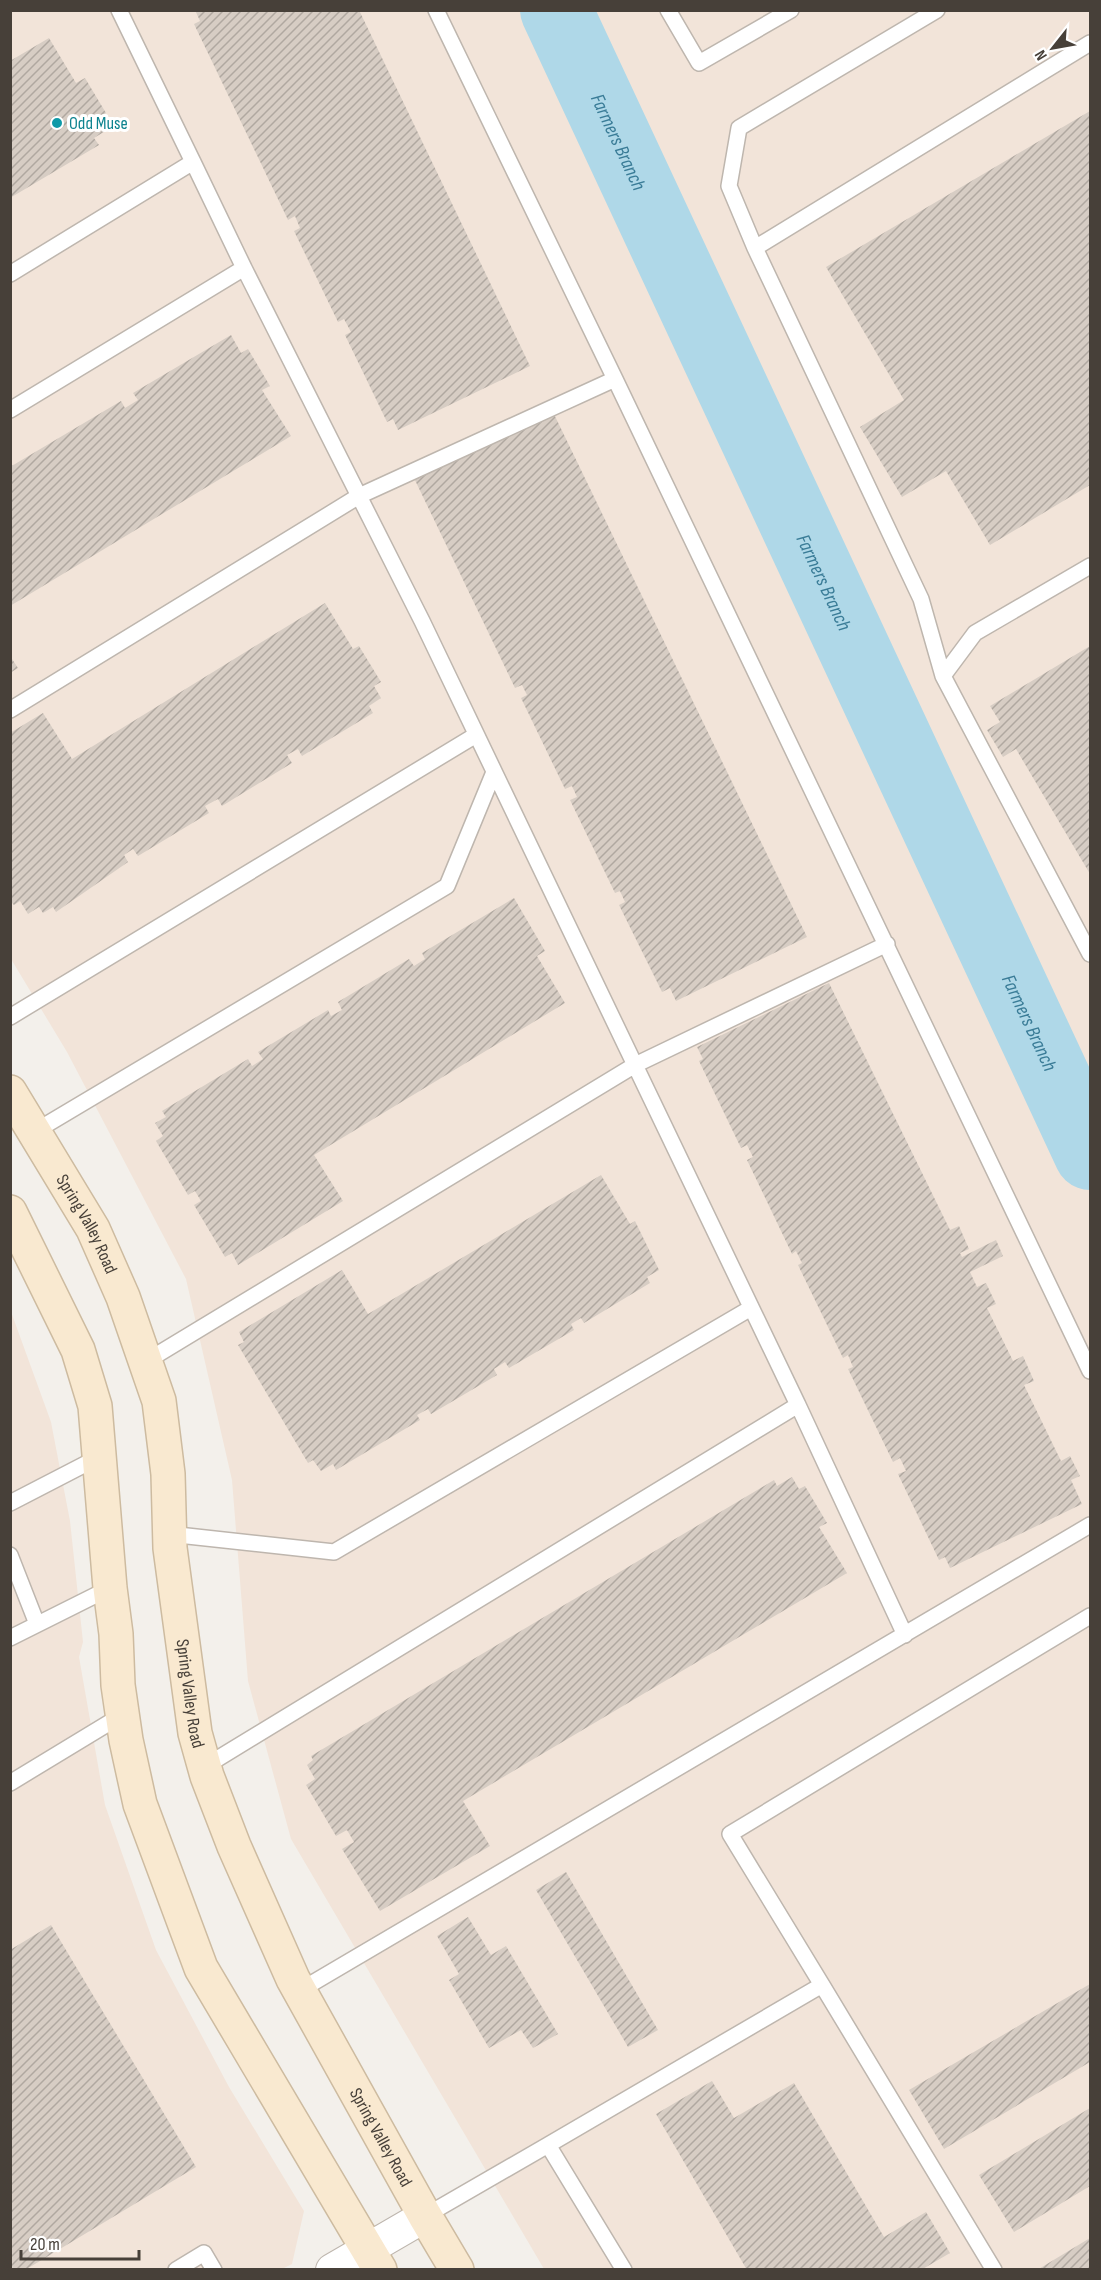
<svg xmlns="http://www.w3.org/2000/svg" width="1101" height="2280" viewBox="0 0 1101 2280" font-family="'Sofia Sans Condensed',sans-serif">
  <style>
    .commercial { fill: #f2e4d9 }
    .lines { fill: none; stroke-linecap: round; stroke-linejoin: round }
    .river { stroke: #afd8e8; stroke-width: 72 }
    .building { fill: url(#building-hatch) }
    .lane-casing { stroke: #beb6ae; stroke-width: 18 }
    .street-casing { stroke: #beb6ae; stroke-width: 34 }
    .secondary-casing { stroke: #cdbba0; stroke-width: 36 }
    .lane { stroke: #fff; stroke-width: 15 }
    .street { stroke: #fff; stroke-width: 32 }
    .secondary { stroke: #f9e9d0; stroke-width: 33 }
    .culture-dot { fill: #0f9aa8; stroke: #fff; stroke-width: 2 }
    .labels { text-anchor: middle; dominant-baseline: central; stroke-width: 6; stroke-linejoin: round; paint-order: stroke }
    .culture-label { font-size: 18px; fill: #0d838f; stroke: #fff; text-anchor: start }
    .street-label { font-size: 18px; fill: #474039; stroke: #fff }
    .water-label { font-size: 20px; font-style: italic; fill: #3a7c97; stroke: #fff }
  </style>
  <defs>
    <pattern id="building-hatch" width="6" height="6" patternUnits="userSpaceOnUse" patternTransform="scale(1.5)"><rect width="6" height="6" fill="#d7cdc4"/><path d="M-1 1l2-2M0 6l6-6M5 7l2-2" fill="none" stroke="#b0a8a0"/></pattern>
  </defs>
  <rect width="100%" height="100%" fill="#f3f0eb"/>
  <path class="commercial" d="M 11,11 L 1090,11 L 1090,2269 L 544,2269 L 291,1839 L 248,1681 L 232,1480 L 186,1279 L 67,1052 L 11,959 Z
    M 10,1309 L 51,1422 L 70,1521 L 83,1642 L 79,1657 L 105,1805 L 156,1950 L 229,2087 L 304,2211 L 292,2264 L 282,2269 L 11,2269 Z"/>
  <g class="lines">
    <path class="river" id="s1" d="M 556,10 L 1090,1154"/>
  </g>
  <path class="building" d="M 195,10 L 359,10 L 530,366 L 398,430 L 393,419 L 387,422 L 345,335 L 351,332 L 344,319 L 338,322 L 294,231 L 300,228 L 295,216 L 288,220 L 194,24 L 200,21 Z
    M 49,38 L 76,83 L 85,78 L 106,113 L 99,117 L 107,130 L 94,138 L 99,145 L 10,198 L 10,61 Z
    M 1090,111 L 1090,485 L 990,545 L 946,471 L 902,497 L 860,427 L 904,400 L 826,267 Z
    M 231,335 L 241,353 L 248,349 L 270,386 L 262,390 L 291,436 L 10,606 L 10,467 L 121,401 L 125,408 L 138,400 L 133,393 Z
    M 552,410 L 807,937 L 676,1001 L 670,988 L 662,992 L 619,905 L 625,902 L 620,891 L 615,893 L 570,800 L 577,797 L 572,786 L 565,789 L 521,698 L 527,695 L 522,685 L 515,688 L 413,476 Z
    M 325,603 L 353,649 L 359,646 L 381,682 L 374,686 L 381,698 L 369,706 L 373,713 L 302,756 L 298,749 L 287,755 L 292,763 L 222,806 L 218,799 L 205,806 L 209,813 L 138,856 L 133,849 L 124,855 L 128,862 L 56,912 L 53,907 L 43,913 L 39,907 L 28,914 L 20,901 L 14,905 L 10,901 L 10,733 L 43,713 L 72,759 Z
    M 1090,646 L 1090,874 L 1016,749 L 1003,757 L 987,730 L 1000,722 L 990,706 Z
    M 10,656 L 18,668 L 10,673 Z
    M 514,898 L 545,951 L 537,956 L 565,1003 L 314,1155 L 343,1201 L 238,1265 L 232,1253 L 225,1257 L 194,1205 L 201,1201 L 195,1191 L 188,1195 L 156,1141 L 163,1136 L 155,1123 L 166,1117 L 162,1111 L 248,1059 L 252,1066 L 263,1059 L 258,1052 L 328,1010 L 331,1016 L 342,1010 L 338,1002 L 409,959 L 414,966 L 425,959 L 422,953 Z
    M 829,983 L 950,1230 L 959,1226 L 969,1249 L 960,1253 L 962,1257 L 996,1240 L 1003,1256 L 970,1272 L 977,1287 L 986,1283 L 996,1304 L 987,1308 L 1013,1361 L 1023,1356 L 1034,1381 L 1024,1385 L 1061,1461 L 1070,1456 L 1080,1476 L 1071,1480 L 1082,1504 L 950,1568 L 945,1557 L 939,1560 L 898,1474 L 906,1471 L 900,1458 L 893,1462 L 848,1369 L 853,1367 L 848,1355 L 843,1358 L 798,1265 L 802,1263 L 796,1251 L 792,1254 L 747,1160 L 753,1157 L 747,1145 L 741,1148 L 699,1061 L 703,1059 L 697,1047 Z
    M 601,1175 L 630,1224 L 635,1221 L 659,1270 L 647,1277 L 650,1283 L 584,1323 L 581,1318 L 571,1324 L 574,1330 L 509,1368 L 505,1362 L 494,1369 L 497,1375 L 431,1414 L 428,1409 L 417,1415 L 420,1420 L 336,1470 L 333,1464 L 321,1471 L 313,1460 L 308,1463 L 238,1345 L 244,1342 L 239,1332 L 342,1270 L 368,1314 Z
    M 792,1477 L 799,1489 L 805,1486 L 827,1523 L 819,1527 L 847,1573 L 463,1801 L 490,1846 L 380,1911 L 342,1849 L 354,1842 L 347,1830 L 336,1836 L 306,1785 L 315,1779 L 307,1765 L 313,1760 L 311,1756 L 774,1480 L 777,1486 Z
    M 566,1872 L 658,2030 L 628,2047 L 536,1890 Z
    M 468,1917 L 491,1955 L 506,1946 L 558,2034 L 533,2048 L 521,2030 L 489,2048 L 449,1980 L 459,1974 L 437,1936 Z
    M 51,1925 L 196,2167 L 25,2270 L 10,2270 L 10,1950 Z
    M 1090,1984 L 1090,2062 L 944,2149 L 909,2090 Z
    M 712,2081 L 734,2118 L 794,2083 L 884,2237 L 926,2212 L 950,2253 L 921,2270 L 747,2270 L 656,2114 Z
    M 1090,2108 L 1090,2186 L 1014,2232 L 979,2175 Z
    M 1090,2238 L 1090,2270 L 1037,2270 Z"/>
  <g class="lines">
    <defs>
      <path id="lane" d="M 119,10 L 193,162
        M 436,10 L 615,379 L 1090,1371
        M 668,10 L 699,63 L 791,10
        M 755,248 L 729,186 L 739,128 L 937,10
        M 244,268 L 422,621 L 798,1405
        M 10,274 L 193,162 L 244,268 L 10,410
        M 1090,566 L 975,633 L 943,676 L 1090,954
        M 943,676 L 921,599 L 755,248 L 1090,43
        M 10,710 L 359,496 L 615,379
        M 10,1017 L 476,735
        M 34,1132 L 447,886 L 494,772
        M 145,1362 L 635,1065 L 887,944
        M 10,1503 L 99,1457
        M 169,1534 L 334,1552 L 751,1308
        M 10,1555 L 37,1624
        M 10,1638 L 110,1588
        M 204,1767 L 798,1405 L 905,1635
        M 10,1783 L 122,1715
        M 822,1985 L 730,1834 L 1090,1616
        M 299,1991 L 1090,1525
        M 548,2145 L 822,1985 L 994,2270
        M 425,2216 L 548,2145 L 624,2270
        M 176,2270 L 204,2253 L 214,2270"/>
      <path id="street" d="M 332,2270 L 425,2216"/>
      <g id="secondary">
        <path id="s2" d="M 10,1092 L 93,1229 L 123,1297 L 159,1401 L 168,1474 L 170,1548 L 195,1733 L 207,1776 L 234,1846 L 293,1979 L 425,2216 L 457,2270"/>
        <path d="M 10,1212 L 78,1350 L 95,1406 L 110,1588 L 116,1634 L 118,1685 L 126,1740 L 140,1804 L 201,1968 L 380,2270"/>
      </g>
    </defs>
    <use href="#lane" class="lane-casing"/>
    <use href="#street" class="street-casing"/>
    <use href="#secondary" class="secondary-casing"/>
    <use href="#lane" class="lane"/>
    <use href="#street" class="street"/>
    <use href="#secondary" class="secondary"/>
  </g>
  <circle class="culture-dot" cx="57" cy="123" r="6"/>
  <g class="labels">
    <g class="culture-label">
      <text x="69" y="123">Odd Muse</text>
    </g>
    <g class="street-label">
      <text stroke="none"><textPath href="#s2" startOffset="153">Spring Valley Road</textPath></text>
      <text stroke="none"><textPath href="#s2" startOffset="639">Spring Valley Road</textPath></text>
      <text stroke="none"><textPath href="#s2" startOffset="1125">Spring Valley Road</textPath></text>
    </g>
    <g class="water-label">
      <text stroke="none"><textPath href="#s1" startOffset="146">Farmers Branch</textPath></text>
      <text stroke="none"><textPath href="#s1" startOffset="632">Farmers Branch</textPath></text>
      <text stroke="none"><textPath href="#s1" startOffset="1118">Farmers Branch</textPath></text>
    </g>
  </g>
  <rect width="1101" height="2280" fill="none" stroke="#474039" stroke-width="24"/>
  <g transform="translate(1053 48) rotate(239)" stroke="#ffffff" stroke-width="4.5" paint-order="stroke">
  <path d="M0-4.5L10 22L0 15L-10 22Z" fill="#474039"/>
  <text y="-9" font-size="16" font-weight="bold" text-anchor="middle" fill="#474039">N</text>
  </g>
  <path d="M21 2250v9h118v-9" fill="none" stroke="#474039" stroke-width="3"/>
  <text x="30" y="2250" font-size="18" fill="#474039" stroke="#ffffff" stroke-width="4.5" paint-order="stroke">20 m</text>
</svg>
